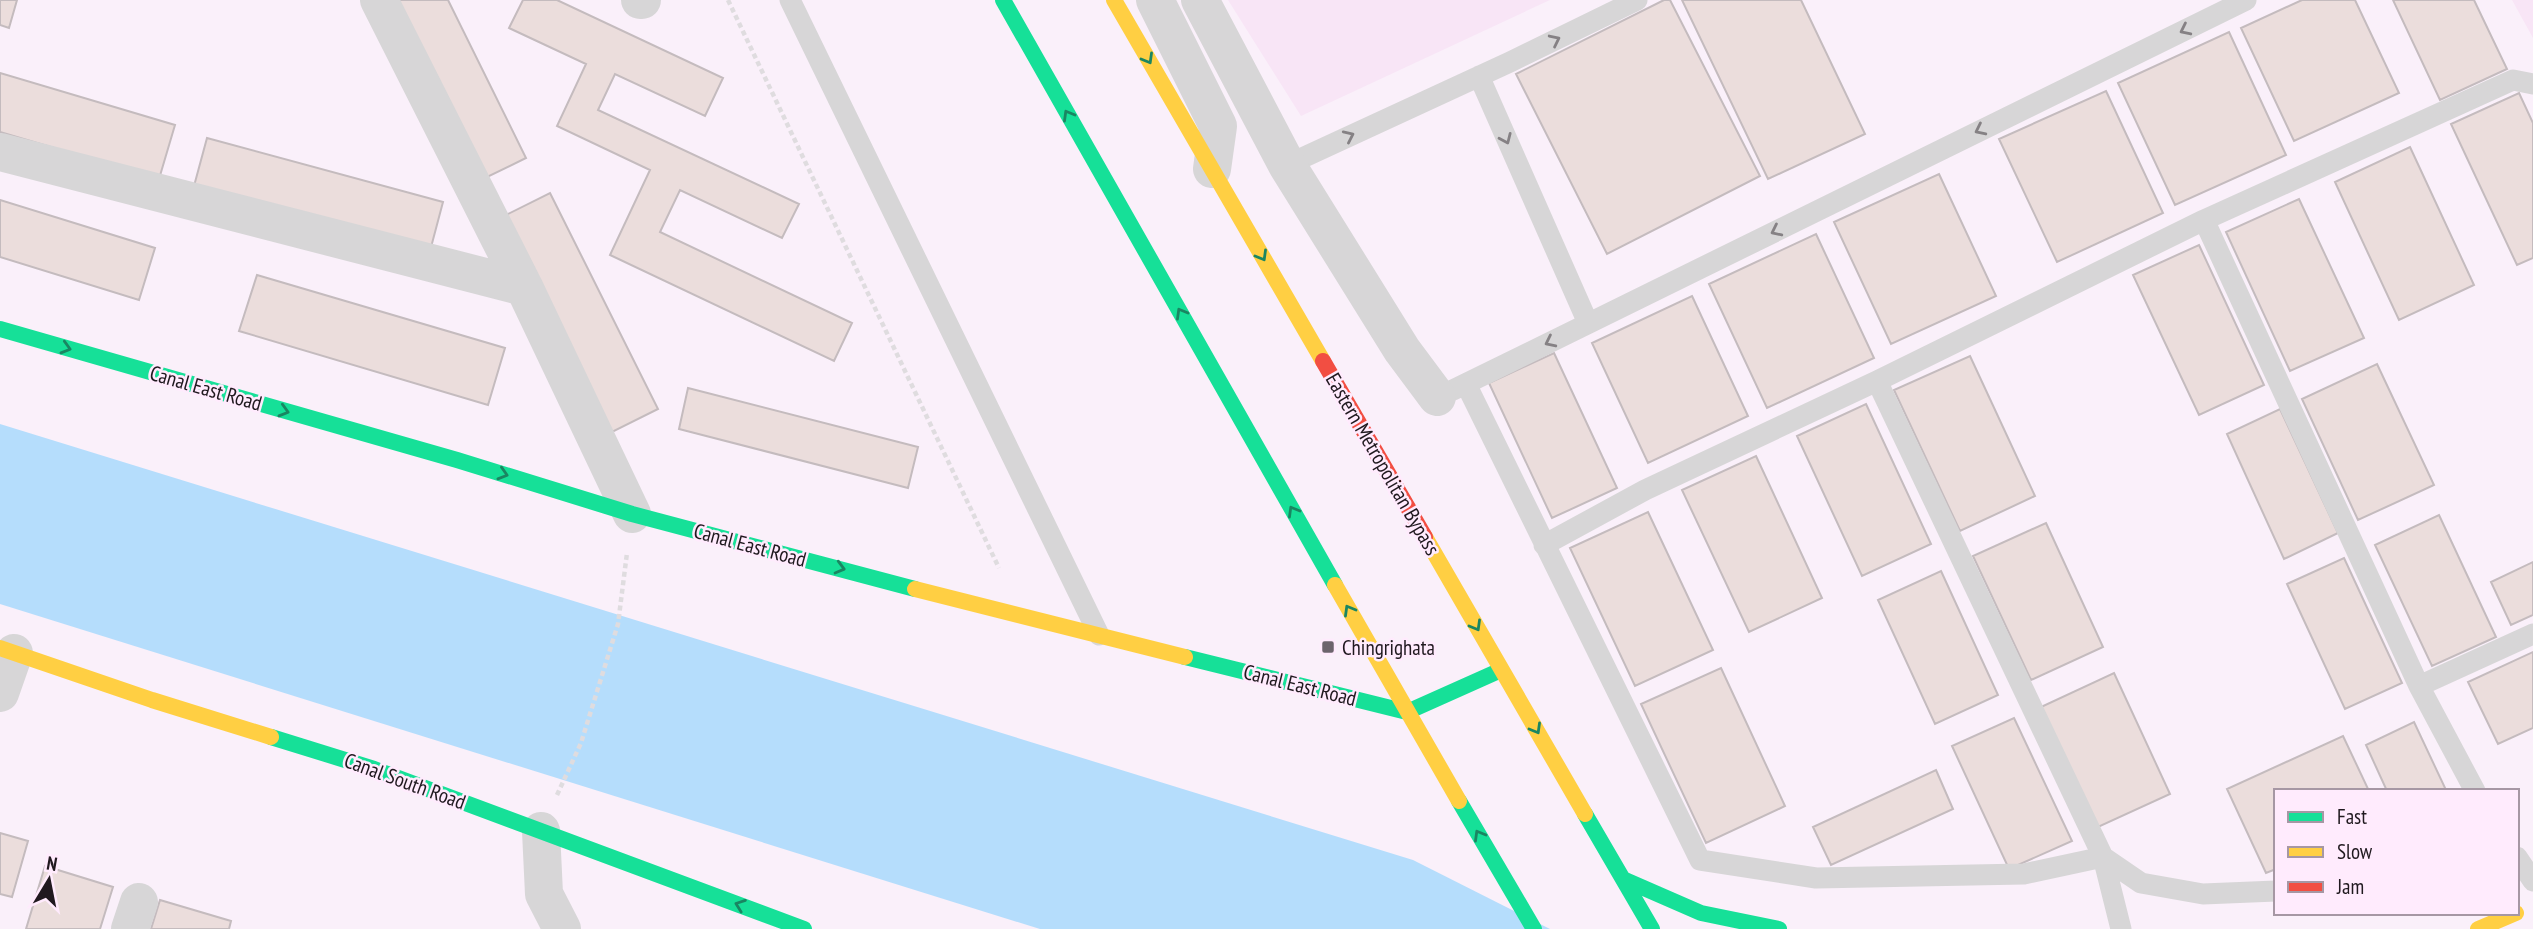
<svg xmlns="http://www.w3.org/2000/svg" width="2533" height="929" viewBox="0 0 2533 929" font-family="'PT Sans Narrow',sans-serif">
  <style>
    .built { fill: #f8e5f6 }
    .water { fill: #b5ddfc }
    .building { fill: #ebdddc; stroke: #c4bbbe; stroke-width: 2 }
    .lines { fill: none; stroke-linecap: round; stroke-linejoin: round }
    .path { stroke: #dfdcdf; stroke-width: 4.5; stroke-dasharray: 5 3.5; stroke-linecap: butt }
    .lane { stroke: #d7d6d7; stroke-width: 21 }
    .street { stroke: #d7d6d7; stroke-width: 38 }
    .fast { stroke: #16e098; stroke-width: 16 }
    .slow { stroke: #ffcf43; stroke-width: 16 }
    .jam { stroke: #f24e42; stroke-width: 16 }
    .oneway { stroke: #858184 }
    .oneway2 { stroke: #1a8662 }
    .poi-dot { fill: #6c646c; stroke: #ffebfd; stroke-width: 2.5 }
    .labels { text-anchor: middle; dominant-baseline: central; stroke-width: 5; stroke-linejoin: round; paint-order: stroke }
    .street-label { font-size: 21px; fill: #20191f; stroke: #ffebfd }
    .poi-label { font-size: 21px; fill: #20191f; stroke: #ffebfd; text-anchor: start }
  </style>
  <rect width="100%" height="100%" fill="#faf0fa"/>
  <path class="built" d="M 1228,0 L 1550,0 L 1301,116 Z
    M 2512,0 L 2533,0 L 2533,38 Z"/>
  <path class="water" d="M 0,424 L 1413,860 L 1550,929 L 1040,929 L 0,604 Z"/>
  <path class="building" d="M 0,0 L 17,0 L 9,28 L 0,25 Z
    M 393,0 L 448,0 L 526,158 L 481,180 Z
    M 523,0 L 557,0 L 723,78 L 705,116 L 615,74 L 598,110 L 799,204 L 782,238 L 680,190 L 660,232 L 852,323 L 834,361 L 610,255 L 650,170 L 557,126 L 586,64 L 509,28 Z
    M 1664,0 L 1670,0 L 1760,176 L 1607,254 L 1516,74 Z
    M 1682,0 L 1801,0 L 1865,134 L 1768,179 Z
    M 2302,0 L 2355,0 L 2399,93 L 2294,141 L 2241,28 Z
    M 2393,0 L 2474,0 L 2507,69 L 2440,100 Z
    M 2229,32 L 2286,155 L 2175,205 L 2118,83 Z
    M 0,73 L 175,125 L 159,179 L 0,132 Z
    M 2106,91 L 2163,213 L 2057,262 L 1999,139 Z
    M 2519,93 L 2533,123 L 2533,258 L 2517,265 L 2451,124 Z
    M 207,138 L 443,202 L 430,251 L 194,186 Z
    M 2410,147 L 2474,285 L 2399,320 L 2335,182 Z
    M 1939,174 L 1996,296 L 1891,344 L 1834,222 Z
    M 550,193 L 658,409 L 612,432 L 504,216 Z
    M 2299,199 L 2364,338 L 2290,371 L 2226,232 Z
    M 0,200 L 155,248 L 139,300 L 0,257 Z
    M 1816,234 L 1874,358 L 1767,408 L 1709,284 Z
    M 2199,245 L 2264,385 L 2199,415 L 2133,275 Z
    M 257,275 L 505,348 L 488,405 L 239,331 Z
    M 1692,296 L 1748,416 L 1648,463 L 1592,343 Z
    M 1554,353 L 1617,488 L 1552,518 L 1489,383 Z
    M 1970,356 L 2035,496 L 1960,531 L 1894,390 Z
    M 2377,364 L 2434,485 L 2358,520 L 2302,399 Z
    M 688,388 L 918,447 L 908,488 L 679,429 Z
    M 1866,404 L 1931,544 L 1862,576 L 1797,436 Z
    M 2280,409 L 2338,533 L 2284,559 L 2227,434 Z
    M 1756,456 L 1822,598 L 1749,632 L 1682,490 Z
    M 1648,512 L 1713,650 L 1635,686 L 1570,548 Z
    M 2439,515 L 2496,637 L 2432,666 L 2375,545 Z
    M 2046,523 L 2103,647 L 2031,680 L 1973,556 Z
    M 2344,558 L 2402,683 L 2345,709 L 2287,584 Z
    M 2533,562 L 2533,615 L 2511,625 L 2491,582 Z
    M 1941,571 L 1998,695 L 1935,724 L 1878,600 Z
    M 2533,652 L 2533,728 L 2498,744 L 2468,682 Z
    M 1721,668 L 1785,806 L 1706,843 L 1641,704 Z
    M 2114,673 L 2170,794 L 2098,827 L 2041,707 Z
    M 2014,718 L 2072,841 L 2009,869 L 1952,746 Z
    M 2414,722 L 2446,790 L 2445,791 L 2387,791 L 2366,745 Z
    M 2343,736 L 2369,791 L 2276,791 L 2276,869 L 2266,873 L 2227,789 Z
    M 1936,770 L 1953,809 L 1831,865 L 1813,827 Z
    M 0,833 L 28,841 L 12,897 L 0,894 Z
    M 45,866 L 113,887 L 100,929 L 26,929 Z
    M 160,900 L 231,921 L 229,929 L 151,929 Z"/>
  <g class="lines">
    <path class="path" d="M 728,0 L 999,568
      M 557,795 L 581,743 L 618,624 L 627,553"/>
    <path class="lane" d="M 790,0 L 1099,635
      M 1479,76 L 1588,323
      M 1287,165 L 1510,62 L 1637,0
      M 2204,220 L 2419,686 L 2475,791
      M 1877,381 L 2103,857 L 2141,883 L 2203,894 L 2276,891
      M 1466,384 L 1700,860 L 1816,878 L 2024,874 L 2103,857 L 2121,929
      M 1453,390 L 2246,0
      M 1544,545 L 1645,490 L 1877,381 L 2204,220 L 2513,80 L 2533,84
      M 2419,686 L 2533,634
      M 2517,857 L 2533,881"/>
    <path class="street" d="M 379,0 L 524,287 L 632,514
      M 640,0 L 642,0
      M 1155,0 L 1218,126 L 1212,169
      M 1200,0 L 1287,165 L 1402,350 L 1437,397
      M 0,152 L 524,287
      M 0,693 L 14,653
      M 541,831 L 544,894 L 562,929
      M 130,929 L 139,902"/>
    <path class="fast" d="M 1003,0 L 1335,585
      M 0,329 L 457,460 L 632,514 L 915,589
      M 1185,657 L 1407,712 L 1501,670
      M 271,737 L 374,769 L 804,929
      M 1459,801 L 1534,929
      M 1585,814 L 1652,929
      M 1623,879 L 1701,913 L 1779,929"/>
    <path class="slow" d="M 1114,0 L 1323,361
      M 1425,537 L 1585,814
      M 1335,585 L 1459,801
      M 915,589 L 1185,657
      M 0,648 L 152,700 L 271,737
      M 2478,929 L 2516,913"/>
    <path class="jam" d="M 1323,361 L 1425,537"/>
  </g>
  <defs><path id="oneway-chevron" d="M-2-3.5L2.5 0L-2 3.5" fill="none" stroke-width="1.6" stroke-linecap="round" stroke-linejoin="round" transform="scale(1.75)"/></defs>
  <g class="oneway">
    <use href="#oneway-chevron" transform="translate(2185 30) rotate(154)"/>
    <use href="#oneway-chevron" transform="translate(1555 40) rotate(-26)"/>
    <use href="#oneway-chevron" transform="translate(1980 130) rotate(154)"/>
    <use href="#oneway-chevron" transform="translate(1349 136) rotate(-25)"/>
    <use href="#oneway-chevron" transform="translate(1506 139) rotate(66)"/>
    <use href="#oneway-chevron" transform="translate(1776 231) rotate(154)"/>
    <use href="#oneway-chevron" transform="translate(1550 342) rotate(154)"/>
  </g>
  <g class="oneway2">
    <use href="#oneway-chevron" transform="translate(1148 59) rotate(60)"/>
    <use href="#oneway-chevron" transform="translate(1068 115) rotate(-120)"/>
    <use href="#oneway-chevron" transform="translate(1262 256) rotate(60)"/>
    <use href="#oneway-chevron" transform="translate(1181 313) rotate(-120)"/>
    <use href="#oneway-chevron" transform="translate(66 348) rotate(16)"/>
    <use href="#oneway-chevron" transform="translate(284 411) rotate(16)"/>
    <use href="#oneway-chevron" transform="translate(503 474) rotate(17)"/>
    <use href="#oneway-chevron" transform="translate(1293 511) rotate(-120)"/>
    <use href="#oneway-chevron" transform="translate(840 568) rotate(15)"/>
    <use href="#oneway-chevron" transform="translate(1349 610) rotate(-120)"/>
    <use href="#oneway-chevron" transform="translate(1476 626) rotate(60)"/>
    <use href="#oneway-chevron" transform="translate(1536 729) rotate(60)"/>
    <use href="#oneway-chevron" transform="translate(1479 835) rotate(-120)"/>
    <use href="#oneway-chevron" transform="translate(740 905) rotate(-160)"/>
  </g>
  <rect class="poi-dot" x="1321" y="640" width="14" height="14" rx="3.5"/>
  <g class="labels">
    <g class="street-label">
      <text transform="translate(206 388) rotate(16)">Canal East Road</text>
      <text transform="translate(1383 464) rotate(60)">Eastern Metropolitan Bypass</text>
      <text transform="translate(750 545) rotate(15)">Canal East Road</text>
      <text transform="translate(1300 685) rotate(14)">Canal East Road</text>
      <text transform="translate(405 781) rotate(20)">Canal South Road</text>
    </g>
    <g class="poi-label">
      <text x="1342" y="647">Chingrighata</text>
    </g>
  </g>
  <rect x="2274" y="789" width="245" height="126" fill="#ffebfd" stroke="#a697a4" stroke-width="2"/>
  <rect x="2288" y="812" width="35" height="10" fill="#16e098" stroke="#a697a4" stroke-width="2"/>
  <text x="2337" y="824" font-size="21" fill="#20191f">Fast</text>
  <rect x="2288" y="847" width="35" height="10" fill="#ffcf43" stroke="#a697a4" stroke-width="2"/>
  <text x="2337" y="859" font-size="21" fill="#20191f">Slow</text>
  <rect x="2288" y="882" width="35" height="10" fill="#f24e42" stroke="#a697a4" stroke-width="2"/>
  <text x="2337" y="894" font-size="21" fill="#20191f">Jam</text>
  <g transform="translate(49 880) rotate(10)" stroke="#ffebfd" stroke-width="5" paint-order="stroke">
  <path d="M0-5L12 26L0 18L-12 26Z" fill="#20191f"/>
  <text y="-10" font-size="19" font-weight="bold" text-anchor="middle" fill="#20191f">N</text>
  </g>
</svg>
